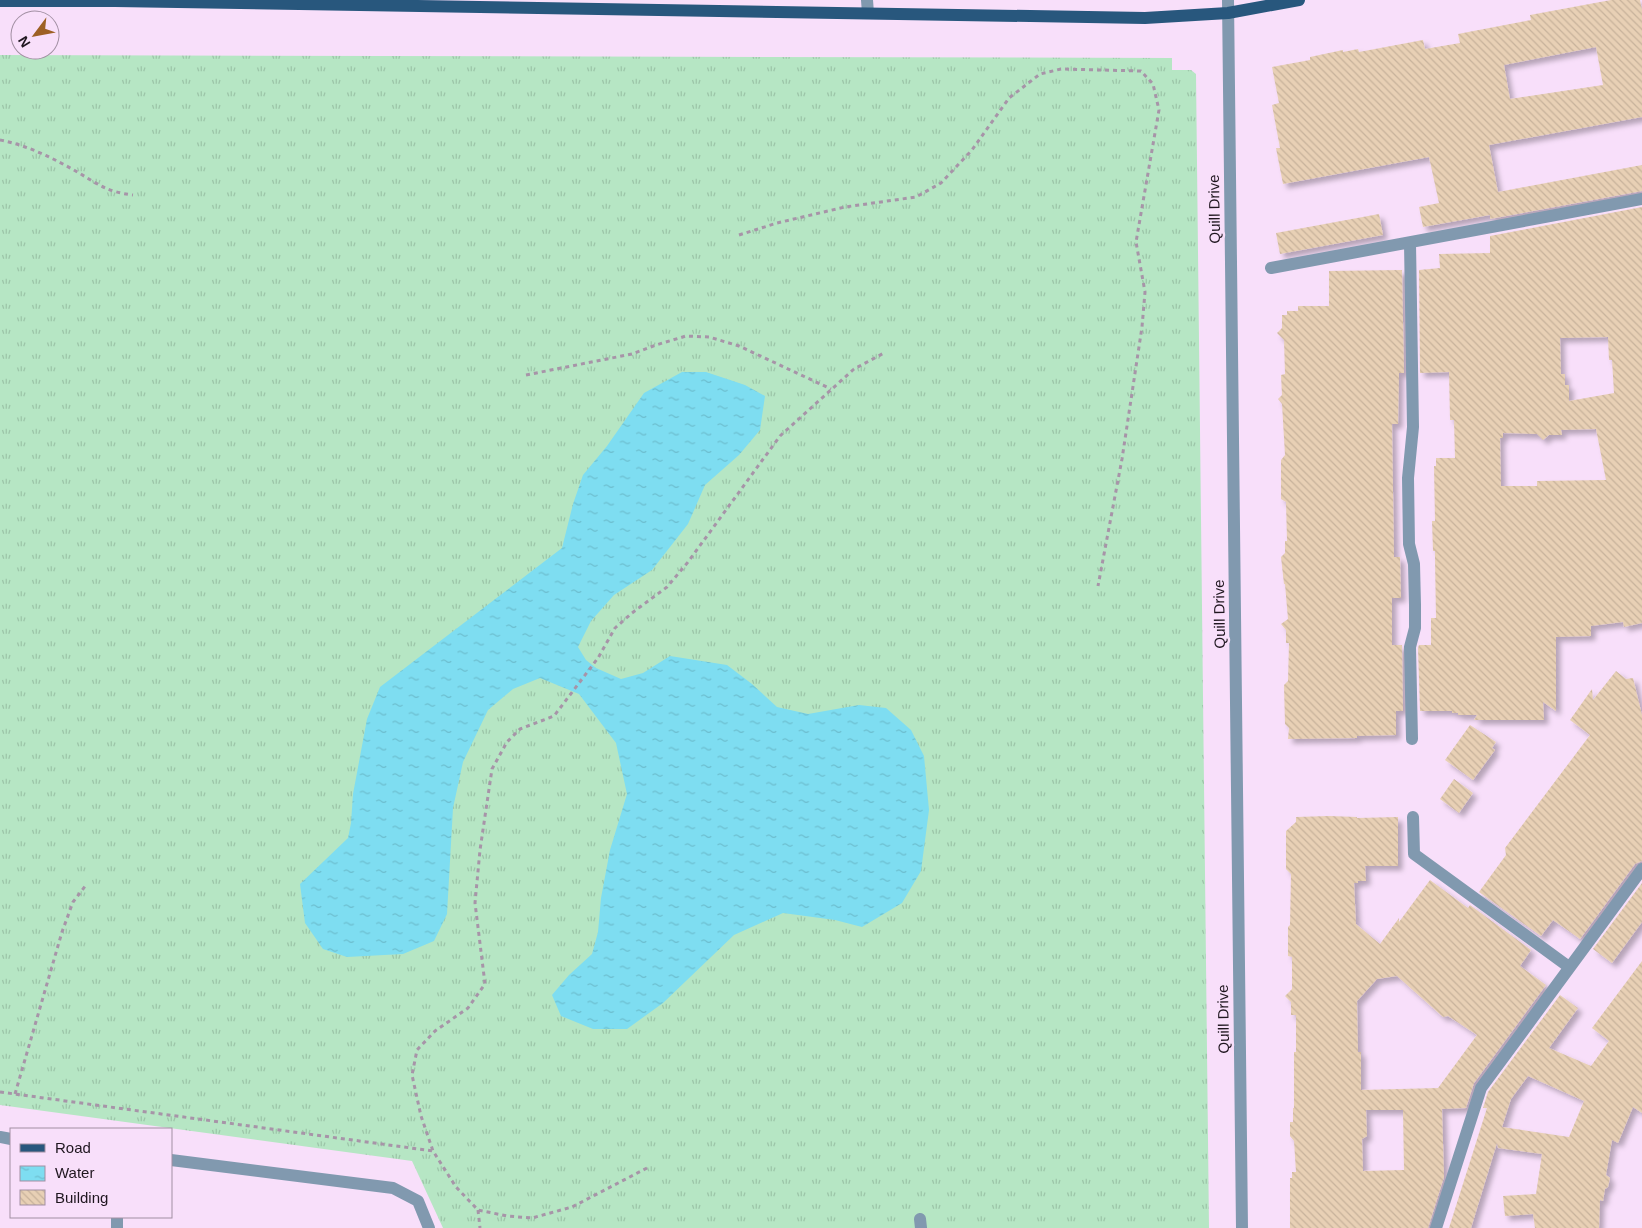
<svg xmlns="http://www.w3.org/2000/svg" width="1642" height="1228" viewBox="0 0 1642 1228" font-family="Helvetica,sans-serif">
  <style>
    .grass { fill: url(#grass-tufts) }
    .water { fill: url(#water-ripples) }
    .building { fill: url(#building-back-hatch); fill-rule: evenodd; filter: url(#shadow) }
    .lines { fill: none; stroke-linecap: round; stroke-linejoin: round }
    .path { stroke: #a794a8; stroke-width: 3; stroke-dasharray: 4 4; stroke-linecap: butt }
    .minor { stroke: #8199af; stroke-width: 12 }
    .major { stroke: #28577d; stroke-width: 12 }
    .labels { text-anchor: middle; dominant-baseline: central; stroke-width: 5; stroke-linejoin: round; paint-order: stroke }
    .street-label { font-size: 15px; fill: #1f161f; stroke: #f8dffa }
  </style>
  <defs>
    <pattern id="grass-tufts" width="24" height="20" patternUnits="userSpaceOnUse" patternTransform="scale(1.25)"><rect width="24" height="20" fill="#b6e6c4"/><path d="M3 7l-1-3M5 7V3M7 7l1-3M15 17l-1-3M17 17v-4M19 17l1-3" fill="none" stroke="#9cc5a8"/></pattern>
    <pattern id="water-ripples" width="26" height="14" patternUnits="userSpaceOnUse" patternTransform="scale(1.25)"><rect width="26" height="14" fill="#7eddf1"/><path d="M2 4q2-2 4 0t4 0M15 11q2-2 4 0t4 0" fill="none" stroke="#6cbdce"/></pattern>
    <pattern id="building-back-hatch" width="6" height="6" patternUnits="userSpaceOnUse" patternTransform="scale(1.25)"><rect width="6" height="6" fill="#e8d0b5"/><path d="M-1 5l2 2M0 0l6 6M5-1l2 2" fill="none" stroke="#c7b29b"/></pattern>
    <filter id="shadow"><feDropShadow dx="4.5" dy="4.5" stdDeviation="2.5" flood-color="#0004"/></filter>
  </defs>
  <rect width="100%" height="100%" fill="#f8dffa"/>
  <path class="grass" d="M 0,55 L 1172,58 L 1172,70 L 1191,70 L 1196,74 L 1209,1228 L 443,1228 L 412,1161 L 0,1105 Z"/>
  <path class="water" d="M 682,372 L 706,372 L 745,385 L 765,396 L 760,430 L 739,455 L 705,485 L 688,524 L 652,570 L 614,595 L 591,621 L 578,647 L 586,660 L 596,668 L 621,679 L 643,673 L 670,656 L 727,665 L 752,684 L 777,707 L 808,714 L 859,705 L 886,708 L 911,730 L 924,756 L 929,810 L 921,871 L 902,903 L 862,927 L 835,920 L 783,913 L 734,935 L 663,1003 L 627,1029 L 593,1029 L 561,1016 L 552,995 L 569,975 L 592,954 L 598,932 L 601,898 L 610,850 L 627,794 L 616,743 L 579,694 L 540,678 L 513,689 L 488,710 L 463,762 L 453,808 L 447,914 L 434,941 L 403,954 L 347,957 L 323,949 L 305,923 L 300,884 L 348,838 L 351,823 L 353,794 L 367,719 L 380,687 L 562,548 L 573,504 L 583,475 L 607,446 L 644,393 Z"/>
  <path class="building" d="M 1611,0 L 1640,0 L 1642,10 L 1642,117 L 1489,145 L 1498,192 L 1642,165 L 1642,191 L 1490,219 L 1490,215 L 1423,227 L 1419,207 L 1439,203 L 1429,157 L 1283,184 L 1276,148 L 1280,148 L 1272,105 L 1279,103 L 1272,67 L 1310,60 L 1310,57 L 1343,50 L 1343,52 L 1358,49 L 1359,52 L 1423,40 L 1425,49 L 1460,43 L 1458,34 L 1531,20 L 1530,15 ZM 1596,47 L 1603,85 L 1510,99 L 1504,65 Z
    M 1642,207 L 1642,623 L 1624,627 L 1623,622 L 1591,626 L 1591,636 L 1556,637 L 1556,711 L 1543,702 L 1544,720 L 1474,720 L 1477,715 L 1458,715 L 1458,713 L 1452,713 L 1452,711 L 1420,711 L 1418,648 L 1419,645 L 1431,645 L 1431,618 L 1436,618 L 1435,559 L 1435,551 L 1433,551 L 1432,521 L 1435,521 L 1434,466 L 1436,466 L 1436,458 L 1455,458 L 1454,420 L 1450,420 L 1449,372 L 1420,373 L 1419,270 L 1440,268 L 1439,254 L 1490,253 L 1490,236 ZM 1608,337 L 1609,360 L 1612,360 L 1614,393 L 1569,401 L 1569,385 L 1565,385 L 1565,374 L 1561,374 L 1560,338 ZM 1596,429 L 1606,480 L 1537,481 L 1537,486 L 1501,486 L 1500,438 L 1503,438 L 1503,433 L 1537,434 L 1543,440 L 1549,435 L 1562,435 L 1561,430 Z
    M 1379,214 L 1383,235 L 1280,254 L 1276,233 Z
    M 1402,270 L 1404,373 L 1399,373 L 1398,424 L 1392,424 L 1394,557 L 1400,557 L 1401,598 L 1392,598 L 1392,645 L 1402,645 L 1403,711 L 1396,711 L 1396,735 L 1357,736 L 1357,738 L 1288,739 L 1289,728 L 1285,724 L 1284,685 L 1288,681 L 1289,643 L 1286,643 L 1286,630 L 1281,624 L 1288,619 L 1285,584 L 1284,584 L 1281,557 L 1285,553 L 1285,541 L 1287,541 L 1286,502 L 1281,499 L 1281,460 L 1285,455 L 1282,404 L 1278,399 L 1282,395 L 1281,375 L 1285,374 L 1284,340 L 1277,333 L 1282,328 L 1282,315 L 1287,315 L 1287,311 L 1298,311 L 1298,306 L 1329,306 L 1329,271 Z
    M 1616,671 L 1626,679 L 1633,678 L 1642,715 L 1642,861 L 1635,864 L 1580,939 L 1553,920 L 1541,936 L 1479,892 L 1506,855 L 1505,848 L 1590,735 L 1570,720 L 1592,689 L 1593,700 Z
    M 1470,725 L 1496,742 L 1492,748 L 1495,750 L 1473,780 L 1445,760 Z
    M 1454,779 L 1473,793 L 1459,813 L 1440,799 Z
    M 1329,816 L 1357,817 L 1357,818 L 1398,817 L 1398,866 L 1365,866 L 1366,881 L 1358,881 L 1358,883 L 1354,883 L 1356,924 L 1380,944 L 1399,918 L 1399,922 L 1430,880 L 1468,908 L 1470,905 L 1531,950 L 1520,966 L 1546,985 L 1474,1083 L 1466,1108 L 1442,1109 L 1444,1177 L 1428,1228 L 1290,1228 L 1290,1178 L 1292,1178 L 1292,1172 L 1296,1172 L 1294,1141 L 1290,1136 L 1290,1122 L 1293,1122 L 1293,1108 L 1294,1108 L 1294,1052 L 1296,1052 L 1296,1015 L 1291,1015 L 1291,1002 L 1285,996 L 1292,989 L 1292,957 L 1288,956 L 1288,927 L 1290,925 L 1291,874 L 1286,869 L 1286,831 L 1296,822 L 1296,817 ZM 1397,976 L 1443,1017 L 1448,1016 L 1477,1035 L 1438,1088 L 1361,1090 L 1361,1052 L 1358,1052 L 1357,1001 L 1377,979 ZM 1366,1110 L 1403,1110 L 1404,1170 L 1363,1171 L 1362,1139 L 1367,1136 Z
    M 1642,883 L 1642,922 L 1612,963 L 1593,949 Z
    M 1642,961 L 1642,1113 L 1633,1107 L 1618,1143 L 1612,1140 L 1606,1175 L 1610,1178 L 1608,1187 L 1605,1189 L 1603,1201 L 1600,1200 L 1599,1228 L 1535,1228 L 1533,1214 L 1505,1216 L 1503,1196 L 1536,1194 L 1542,1154 L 1498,1148 L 1497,1143 L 1471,1228 L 1449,1228 L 1487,1108 L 1483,1108 L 1488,1092 L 1560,995 L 1578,1008 L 1549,1048 L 1591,1066 L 1609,1041 L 1592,1028 ZM 1528,1076 L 1584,1101 L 1569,1137 L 1502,1127 L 1511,1099 Z"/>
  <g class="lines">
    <path class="path" d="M 0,140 C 27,145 55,159 79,173 C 99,185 108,192 133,195
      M 739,235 L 777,223 L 845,207 L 916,197 L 941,183 L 972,150 L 1009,98 L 1040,74 L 1061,69 L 1141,71 L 1153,84 L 1159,110 L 1136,242 L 1145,292 L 1142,327 L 1122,459 L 1098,586
      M 526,375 L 632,354 L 656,345 L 686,336 L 709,337 L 739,346 L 831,389
      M 0,1092 L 433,1151
      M 15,1094 L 62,932 L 73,902 L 86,885
      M 647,1168 L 572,1207 L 532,1218 L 507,1216 L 478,1210 L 456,1187 L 433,1151 L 421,1116 L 412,1075 L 417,1050 L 435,1031 L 468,1008 L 485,984 L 475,903 L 480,850 L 492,769 L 507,742 L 520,729 L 554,716 L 598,658 L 615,628 L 632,613 L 667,587 L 688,562 L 780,436 L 854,369 L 884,353
      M 478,1210 L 480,1228"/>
    <path class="minor" d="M 867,0 L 868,13
      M 1228,0 L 1242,1228
      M 1410,243 L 1413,427 L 1408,478 L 1409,544 L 1414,564 L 1415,605 L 1415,628 L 1410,647 L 1412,739
      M 1271,268 L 1642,199
      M 1413,817 L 1414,854 L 1569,967
      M 0,1137 L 11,1139
      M 171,1160 L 393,1188 L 418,1201 L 429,1228
      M 117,1217 L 117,1228
      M 920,1219 L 921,1228
      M 1436,1228 L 1481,1088 L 1642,869"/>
    <path class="major" d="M 0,1 L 115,1 L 1145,18 L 1228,13 L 1299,0"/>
  </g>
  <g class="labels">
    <g class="street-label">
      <text transform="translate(1214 209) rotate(-91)">Quill Drive</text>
      <text transform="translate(1219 614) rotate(-91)">Quill Drive</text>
      <text transform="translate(1223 1019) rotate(-91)">Quill Drive</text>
    </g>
  </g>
  <rect x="10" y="1128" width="162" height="90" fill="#f8dffa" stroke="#a18fa2"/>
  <rect x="20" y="1144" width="25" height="8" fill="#28577d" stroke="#a18fa2"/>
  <text x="55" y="1153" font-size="15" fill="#1f161f">Road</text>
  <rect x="20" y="1166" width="25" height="15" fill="url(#water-ripples)" stroke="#a18fa2"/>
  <text x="55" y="1178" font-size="15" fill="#1f161f">Water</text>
  <rect x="20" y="1190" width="25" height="15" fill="url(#building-back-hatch)" stroke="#a18fa2"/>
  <text x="55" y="1203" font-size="15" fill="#1f161f">Building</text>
  <g transform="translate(35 35) rotate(238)"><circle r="24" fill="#f8dffa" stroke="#a18fa2"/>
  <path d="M0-4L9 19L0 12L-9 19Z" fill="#9d6024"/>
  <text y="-8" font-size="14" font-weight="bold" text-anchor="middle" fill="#1f161f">N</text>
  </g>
</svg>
